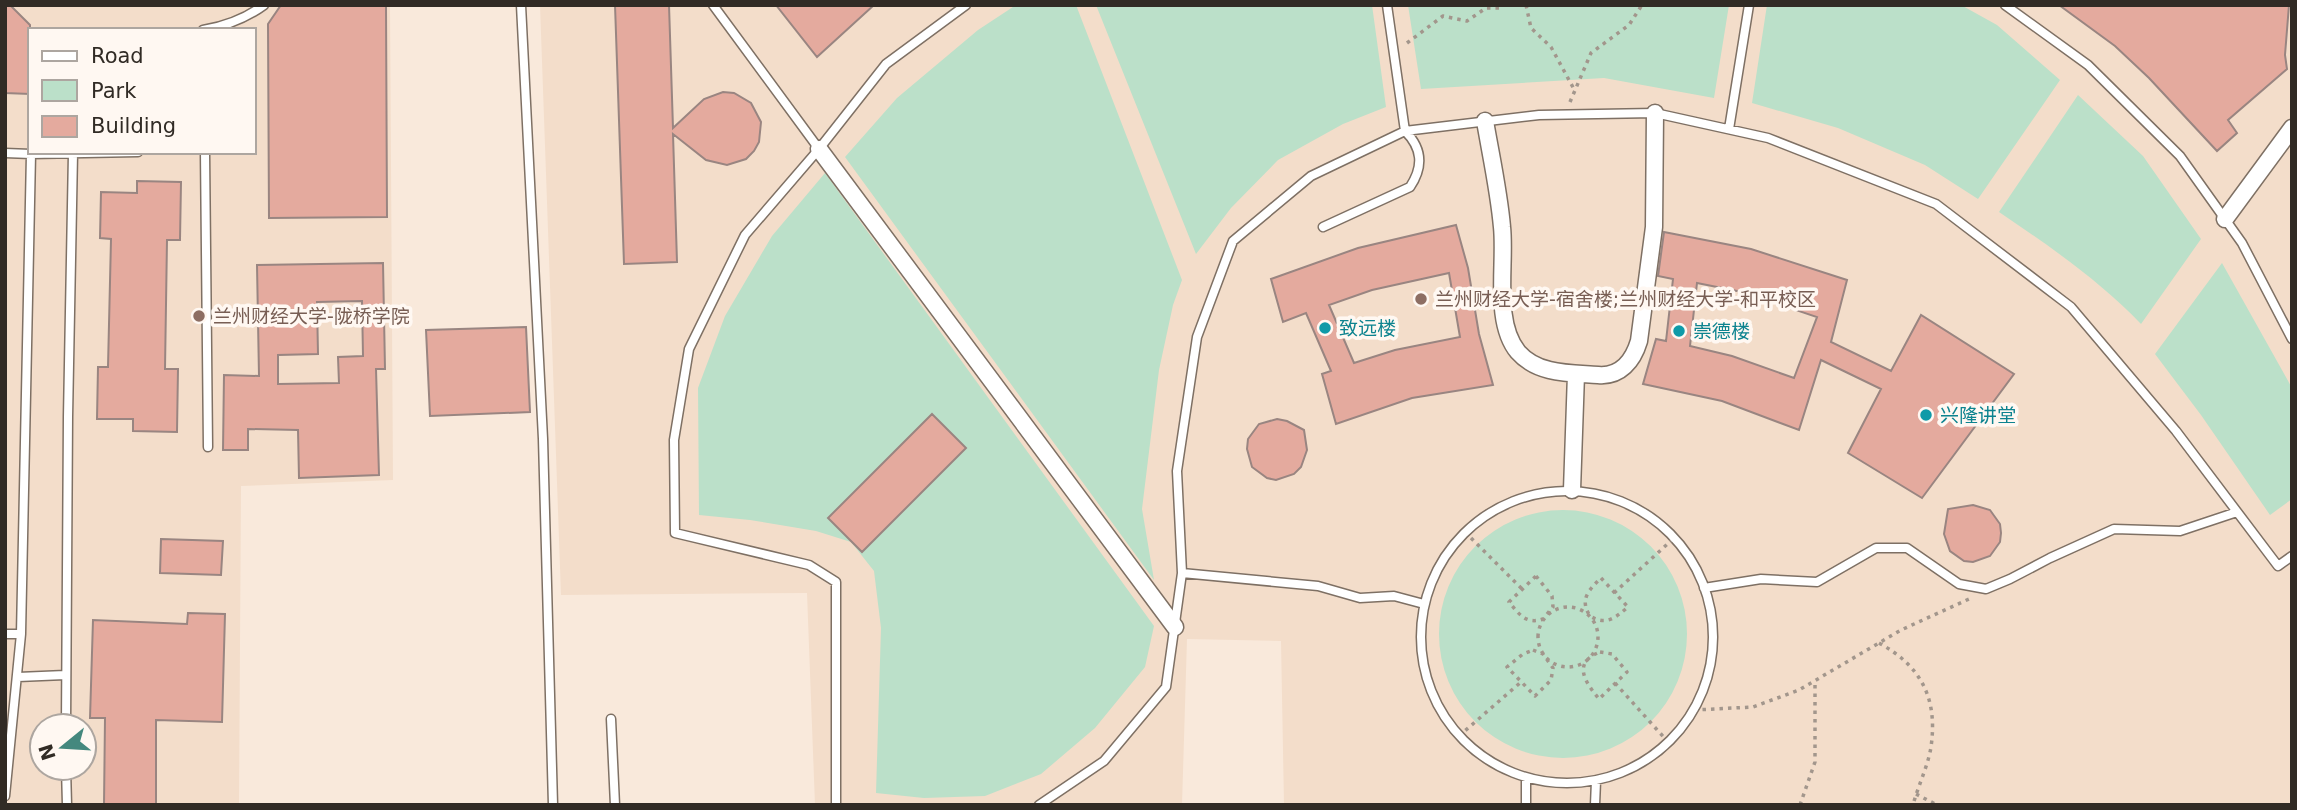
<svg xmlns="http://www.w3.org/2000/svg" width="2297" height="810" viewBox="0 0 2297 810" font-family="'DejaVu Sans','Noto Sans SC',sans-serif">
  <style>
    .built { fill: #f3ddca; fill-rule: evenodd }
    .green { fill: #bbe0c9 }
    .building { fill: #e4aa9e; stroke: #998581; stroke-width: 2; fill-rule: evenodd }
    .lines { fill: none; stroke-linecap: round; stroke-linejoin: round }
    .lane-casing { stroke: #7e7064; stroke-width: 11 }
    .street-casing { stroke: #7e7064; stroke-width: 19 }
    .path { stroke: #a2968c; stroke-width: 3.5; stroke-dasharray: 3.5 5; stroke-linecap: butt }
    .lane { stroke: #fff; stroke-width: 8 }
    .street { stroke: #fff; stroke-width: 16 }
    .education-dot { fill: #8d6e63; stroke: #fff8f2; stroke-width: 2.5 }
    .culture-dot { fill: #0f9aa8; stroke: #fff8f2; stroke-width: 2.5 }
    .labels { text-anchor: middle; dominant-baseline: central; stroke-width: 7; stroke-linejoin: round; paint-order: stroke }
    .education-label { font-size: 19px; fill: #785e54; stroke: #fff8f2; text-anchor: start }
    .culture-label { font-size: 19px; fill: #0d838f; stroke: #fff8f2; text-anchor: start }
  </style>
  <rect width="100%" height="100%" fill="#f9e9db"/>
  <path class="built" d="M 5,5 L 390,5 L 393,480 L 241,486 L 239,805 L 5,805 ZM 30,30 L 254,30 L 254,152 L 30,152 ZM 42,726 L 84,726 L 84,768 L 42,768 Z
    M 540,5 L 2292,5 L 2292,805 L 1284,805 L 1281,641 L 1187,639 L 1182,805 L 815,805 L 807,593 L 561,595 Z"/>
  <path class="green" d="M 1016,5 L 1076,5 L 1182,280 L 1173,305 L 1159,370 L 1142,509 L 1154,580 L 845,157 L 897,98 L 978,30 Z
    M 1096,5 L 1372,5 L 1386,107 L 1343,124 L 1278,160 L 1231,208 L 1196,254 Z
    M 1408,5 L 1729,5 L 1714,98 L 1604,78 L 1421,89 Z
    M 1767,5 L 1961,5 L 1997,25 L 2060,80 L 1978,199 L 1925,165 L 1838,128 L 1752,103 Z
    M 2078,95 L 2143,156 L 2201,239 L 2141,324 C 2099,280 2049,246 1999,212 Z
    M 825,173 L 1154,626 L 1145,667 L 1095,728 L 1041,774 L 985,796 L 924,798 L 876,793 L 881,628 L 874,571 L 851,542 L 816,531 L 750,520 L 699,515 L 698,388 L 725,316 L 772,236 Z
    M 2222,263 L 2292,388 L 2292,499 L 2270,515 L 2201,415 L 2155,354 Z
    M1439 634a124 124 0 1 1 248 0a124 124 0 1 1-248 0Z"/>
  <path class="building" d="M 5,5 L 10,5 L 30,25 L 30,94 L 5,93 Z
    M 281,5 L 386,5 L 387,217 L 269,218 L 268,24 Z
    M 615,5 L 669,5 L 673,128 L 704,99 L 723,92 L 734,93 L 751,103 L 761,122 L 759,142 L 754,151 L 746,159 L 727,165 L 706,160 L 673,134 L 677,262 L 624,264 Z
    M 776,5 L 874,5 L 817,57 Z
    M 2059,5 L 2289,5 L 2285,55 L 2287,69 L 2228,120 L 2237,133 L 2217,151 L 2149,78 L 2115,46 Z
    M 137,181 L 181,182 L 180,240 L 167,240 L 165,369 L 178,369 L 177,432 L 133,431 L 133,419 L 97,419 L 98,367 L 108,367 L 111,239 L 100,238 L 101,192 L 137,193 Z
    M 1456,225 L 1468,268 L 1479,334 L 1493,385 L 1412,398 L 1336,424 L 1322,374 L 1331,371 L 1306,313 L 1283,322 L 1271,279 L 1358,248 ZM 1449,273 L 1460,337 L 1395,350 L 1354,363 L 1329,305 L 1372,290 Z
    M 1664,232 L 1751,249 L 1847,280 L 1831,342 L 1891,371 L 1921,315 L 2014,374 L 1922,498 L 1848,453 L 1881,389 L 1821,360 L 1799,430 L 1722,401 L 1643,384 L 1656,339 L 1666,341 L 1673,279 L 1658,276 ZM 1697,283 L 1742,292 L 1817,317 L 1794,378 L 1732,356 L 1690,346 Z
    M 383,263 L 385,369 L 376,369 L 379,475 L 299,478 L 298,430 L 248,429 L 248,450 L 223,450 L 224,375 L 259,376 L 257,265 ZM 362,301 L 363,356 L 338,357 L 339,383 L 278,384 L 278,355 L 318,354 L 317,302 Z
    M 526,327 L 530,412 L 430,416 L 426,330 Z
    M 932,414 L 966,448 L 862,552 L 828,518 Z
    M 1277,419 L 1287,421 L 1304,430 L 1307,450 L 1301,467 L 1294,474 L 1276,480 L 1267,478 L 1252,467 L 1247,449 L 1248,439 L 1259,424 Z
    M 1973,505 L 1990,510 L 2000,524 L 2001,533 L 2000,542 L 1990,556 L 1973,562 L 1964,561 L 1950,551 L 1944,534 L 1948,509 Z
    M 161,539 L 223,541 L 221,575 L 160,573 Z
    M 188,613 L 225,614 L 222,722 L 156,720 L 156,805 L 104,805 L 105,718 L 90,718 L 93,620 L 187,624 Z"/>
  <g class="lines">
    <defs>
      <path id="lane" d="M 521,5 L 543,439 L 553,805
        M 713,5 L 819,149
        M 2005,5 L 2088,65 L 2180,156 L 2242,243 L 2292,339
        M 203,30 C 226,26 245,19 264,5
        M 1729,129 L 1749,5
        M 205,152 L 208,447
        M 5,153 L 31,154 L 21,634 L 5,796
        M 31,154 L 138,152
        M 1323,227 L 1410,187 C 1424,166 1422,148 1405,131 L 1387,5
        M1421 637a146 146 0 1 1 292 0a146 146 0 1 1-292 0Z
        M 1182,573 L 1318,586 L 1360,598 L 1394,596 L 1424,604
        M 1704,588 L 1761,579 L 1817,582 L 1876,548 L 1907,548 L 1959,584 L 1986,589 L 2010,579 L 2050,558 L 2114,529 L 2180,531 L 2237,512
        M 5,634 L 21,634
        M 18,677 L 65,675
        M 611,719 L 615,805
        M 66,726 L 68,417 L 73,153
        M 66,768 L 67,805
        M 836,805 L 836,582 L 809,565 L 675,533 L 674,440 L 689,349 L 745,235 L 819,149 L 886,64 L 966,5
        M 1039,805 L 1104,761 L 1166,687 L 1182,573 L 1177,471 L 1197,337 L 1233,241 L 1311,176 L 1405,131 L 1539,115 L 1655,113 L 1768,138 L 1936,204 L 2071,307 L 2176,431 L 2278,566 L 2292,556
        M 1526,805 L 1526,779
        M 1595,805 L 1596,781"/>
      <path id="street" d="M 1485,121 C 1491,156 1499,192 1502,227 C 1506,264 1493,322 1518,352 C 1538,375 1571,373 1598,375 C 1620,377 1633,361 1639,341 L 1654,227 L 1655,113
        M 819,149 L 1175,627
        M 2225,219 L 2292,128
        M 1572,490 L 1576,374"/>
    </defs>
    <use href="#lane" class="lane-casing"/>
    <use href="#street" class="street-casing"/>
    <path class="path" d="M 1526,5 L 1531,28 L 1551,47 L 1575,91
      M 1407,43 L 1443,16 L 1467,21 L 1486,8 L 1499,8 L 1502,5
      M 1570,102 L 1591,53 L 1629,25 L 1642,5
      M 1465,532 L 1522,589
      M 1536,576 L 1552,596 L 1553,607 L 1543,619 C 1526,625 1519,614 1509,602 Z
      M 1601,578 L 1628,607 C 1615,618 1606,626 1590,616 C 1579,599 1589,590 1601,578 Z
      M 1614,593 L 1674,538
      M1538 637a30 30 0 1 1 60 0a30 30 0 1 1-60 0Z
      M 1879,643 C 1921,666 1938,698 1931,747 C 1928,766 1918,786 1913,805
      M 1533,650 L 1543,654 L 1553,668 L 1551,680 L 1535,696 L 1507,667 L 1523,654 Z
      M 1600,652 L 1612,654 L 1627,672 L 1599,699 C 1586,683 1571,663 1600,652 Z
      M 1615,683 L 1669,743
      M 1694,710 L 1753,707 L 1799,690 L 1901,630 L 1969,599
      M 1459,736 L 1521,682
      M 1916,794 L 1937,805
      M 1800,805 L 1815,762 L 1815,680"/>
    <use href="#lane" class="lane"/>
    <use href="#street" class="street"/>
  </g>
  <g class="education-dot">
    <circle cx="1421" cy="299" r="7"/>
    <circle cx="199" cy="316" r="7"/>
  </g>
  <g class="culture-dot">
    <circle cx="1325" cy="328" r="7"/>
    <circle cx="1679" cy="331" r="7"/>
    <circle cx="1926" cy="415" r="7"/>
  </g>
  <g class="labels">
    <g class="education-label">
      <text x="1435" y="299">兰州财经大学-宿舍楼;兰州财经大学-和平校区</text>
      <text x="213" y="316">兰州财经大学-陇桥学院</text>
    </g>
    <g class="culture-label">
      <text x="1339" y="328">致远楼</text>
      <text x="1693" y="331">崇德楼</text>
      <text x="1940" y="415">兴隆讲堂</text>
    </g>
  </g>
  <rect width="2297" height="810" fill="none" stroke="#312b25" stroke-width="14"/>
  <rect x="28" y="28" width="228" height="126" fill="#fff8f2" stroke="#ada6a0" stroke-width="2"/>
  <rect x="42" y="51" width="35" height="10" fill="#ffffff" stroke="#ada6a0" stroke-width="2"/>
  <text x="91" y="63" font-size="21" fill="#312b25">Road</text>
  <rect x="42" y="80" width="35" height="21" fill="#bbe0c9" stroke="#ada6a0" stroke-width="2"/>
  <text x="91" y="98" font-size="21" fill="#312b25">Park</text>
  <rect x="42" y="116" width="35" height="21" fill="#e4aa9e" stroke="#ada6a0" stroke-width="2"/>
  <text x="91" y="133" font-size="21" fill="#312b25">Building</text>
  <g transform="translate(63 747) rotate(252)"><circle r="33" fill="#fff8f2" stroke="#ada6a0" stroke-width="2"/>
  <path d="M0-5L12 26L0 18L-12 26Z" fill="#44887e"/>
  <text y="-10" font-size="19" font-weight="bold" text-anchor="middle" fill="#312b25">N</text>
  </g>
</svg>
